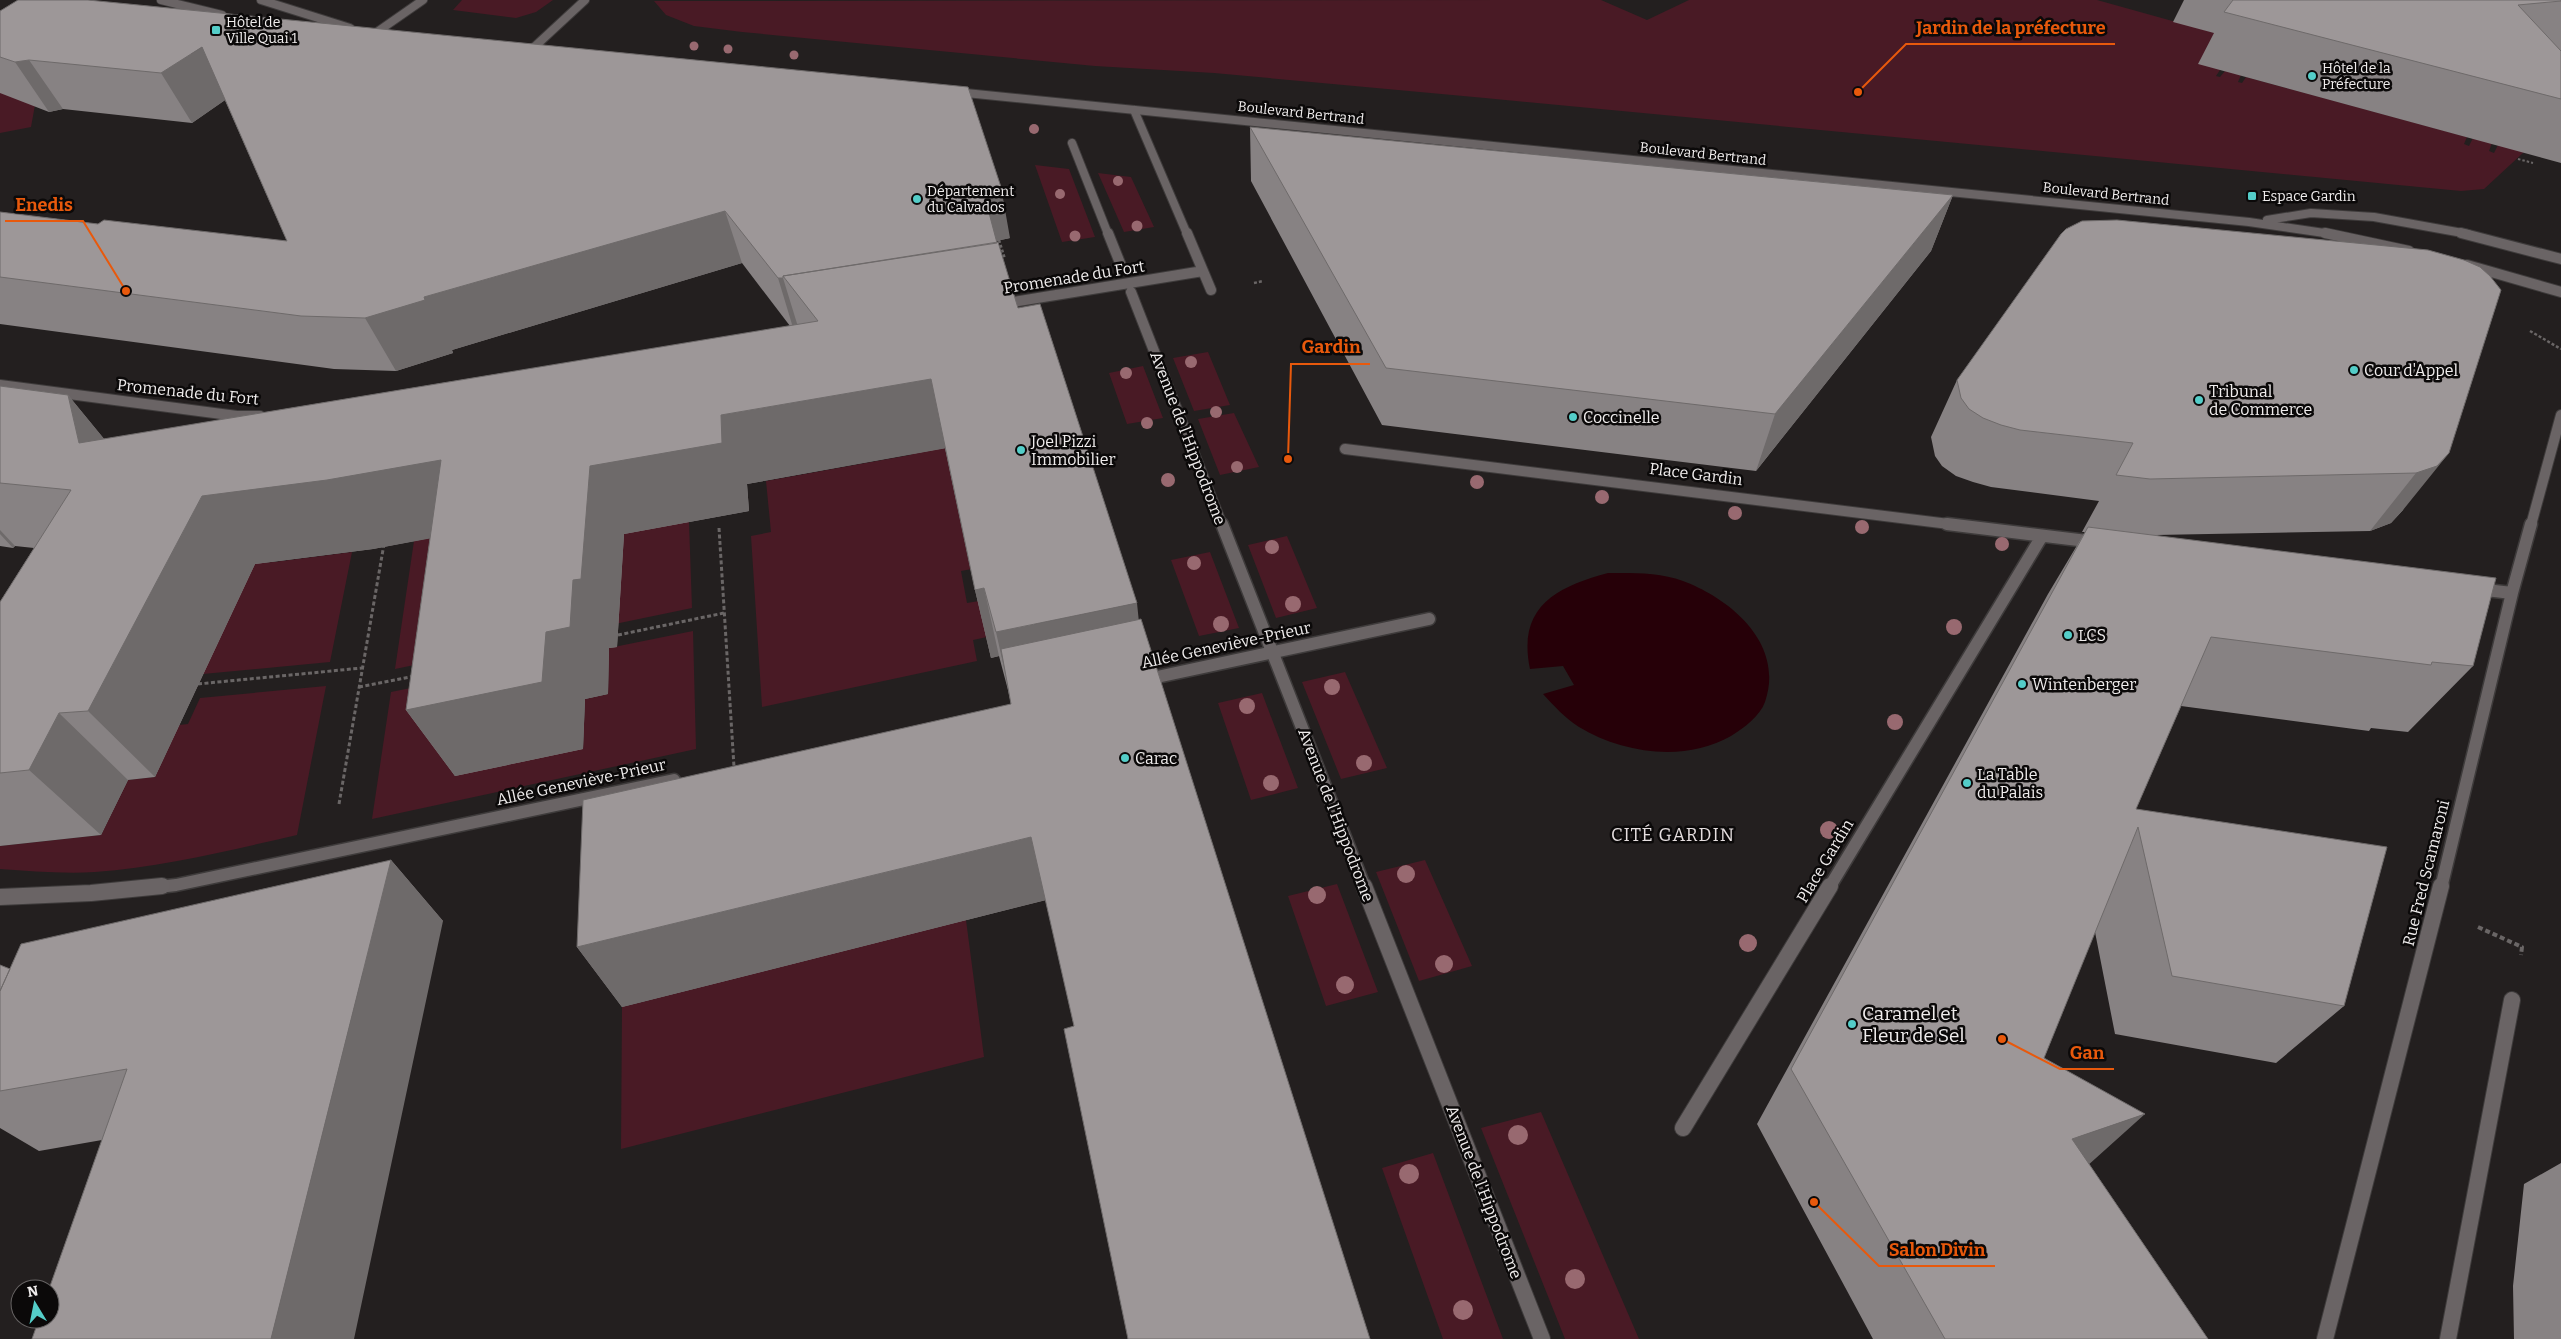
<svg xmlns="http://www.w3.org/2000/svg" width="2561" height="1339" viewBox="0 0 2561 1339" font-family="Bitter,serif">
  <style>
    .green { fill: #491a25 }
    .water { fill: #260008 }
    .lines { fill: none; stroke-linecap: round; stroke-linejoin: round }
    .street-far3-casing { stroke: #3e3b3b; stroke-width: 10 }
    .street-far2-casing { stroke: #3e3b3b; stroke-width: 12 }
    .street-far1-casing { stroke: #3e3b3b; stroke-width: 15 }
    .street-casing { stroke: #3e3b3b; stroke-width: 18 }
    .secondary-far1-casing { stroke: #3e3b3b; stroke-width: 10 }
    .secondary-casing { stroke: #3e3b3b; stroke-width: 12 }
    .path-far3 { stroke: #6a6666; stroke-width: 2; stroke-dasharray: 2.5 2; stroke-linecap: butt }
    .path-far2 { stroke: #6a6666; stroke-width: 2.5; stroke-dasharray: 3 2; stroke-linecap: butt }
    .path-far1 { stroke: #6a6666; stroke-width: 3; stroke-dasharray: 4 2.5; stroke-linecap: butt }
    .path { stroke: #6a6666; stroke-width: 4; stroke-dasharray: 5 3; stroke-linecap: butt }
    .street-far3 { stroke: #6a6465; stroke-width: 8 }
    .street-far2 { stroke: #6a6465; stroke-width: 10 }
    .street-far1 { stroke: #6a6465; stroke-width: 12 }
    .street { stroke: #6a6465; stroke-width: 16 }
    .secondary-far1 { stroke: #6a6465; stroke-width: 8 }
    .secondary { stroke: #6a6465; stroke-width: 10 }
    .tree { fill: #986970 }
    .wall { fill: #878283 }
    .shaded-wall { fill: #6e6a6a }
    .building { fill: #9d9798; stroke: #6e6a6a }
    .poi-dot { fill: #54cdc8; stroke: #0b0909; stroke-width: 2 }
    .labels { text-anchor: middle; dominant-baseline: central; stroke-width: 5; stroke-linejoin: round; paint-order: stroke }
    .far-poi-label { font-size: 14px; fill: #f0eded; stroke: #0b0909; text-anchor: start }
    .far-street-label { font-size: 14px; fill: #f0eded; stroke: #0b0909 }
    .street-label { font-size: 16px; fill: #f0eded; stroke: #0b0909 }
    .poi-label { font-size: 16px; fill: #f0eded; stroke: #0b0909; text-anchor: start }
    .neighbourhood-label { font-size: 18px; letter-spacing: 1px; fill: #e5dedf; stroke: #0b0909 }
    .near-poi-label { font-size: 19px; fill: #f0eded; stroke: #0b0909; text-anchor: start }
    .leader { fill: none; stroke: #e8590c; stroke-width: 2 }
    .callout-dot { fill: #e8590c; stroke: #0b0909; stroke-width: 2 }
    .callout-label { font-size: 18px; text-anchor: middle; font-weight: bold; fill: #e8590c; stroke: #0b0909; stroke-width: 5; stroke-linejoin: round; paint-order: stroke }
  </style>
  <rect width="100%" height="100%" fill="#231f1f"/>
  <path class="green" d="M 462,0 L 553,0 L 536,12 L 516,18 L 453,10 Z
    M 1601,0 L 1647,20 L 1689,0 L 2097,0 L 2219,34 L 2220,70 L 2216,76 L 2220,77 L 2225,71 L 2241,75 L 2238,82 L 2242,83 L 2246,77 L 2467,137 L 2464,144 L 2469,146 L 2473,138 L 2492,143 L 2489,151 L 2494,153 L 2498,145 L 2524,152 L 2484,189 L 2461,191 L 1485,98 L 1214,73 L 1095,66 L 742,32 L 694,26 L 666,15 L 654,1 Z
    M 0,92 L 35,105 L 31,127 L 0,133 Z
    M 1035,165 L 1069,169 L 1095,237 L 1062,242 Z
    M 1098,173 L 1131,177 L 1154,227 L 1124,232 Z
    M 1208,352 L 1230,405 L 1194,411 L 1173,358 Z
    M 1143,366 L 1163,418 L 1127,424 L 1109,373 Z
    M 1234,413 L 1259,467 L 1220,475 L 1198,419 Z
    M 945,441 L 972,569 L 961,571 L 967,603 L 979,601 L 987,637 L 973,640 L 977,661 L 762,707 L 751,536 L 771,532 L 766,481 L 910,455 Z
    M 598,507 L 689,522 L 692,608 L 610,625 Z
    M 528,520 L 468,654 L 395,669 L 414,541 Z
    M 1287,536 L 1317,608 L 1276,618 L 1248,545 Z
    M 352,552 L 330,662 L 203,674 L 241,564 L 274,562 Z
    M 1210,552 L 1239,628 L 1199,636 L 1171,560 Z
    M 693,631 L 696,749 L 372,819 L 391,692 L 465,677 L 583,749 L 585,699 L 608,694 L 609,648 Z
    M 1345,672 L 1387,768 L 1341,779 L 1302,682 Z
    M 326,686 L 297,835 C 231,850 163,867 95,872 C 63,874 31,871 0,869 L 0,846 L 101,835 L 128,780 L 155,777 L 179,725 L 188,724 L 200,698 Z
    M 1262,693 L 1298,788 L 1251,800 L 1218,703 Z
    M 1425,860 L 1472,966 L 1419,981 L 1376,872 Z
    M 1337,884 L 1378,992 L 1326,1006 L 1288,896 Z
    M 966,920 L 984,1057 L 621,1149 L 622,1007 Z
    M 1541,1112 L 1639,1339 L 1565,1339 L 1481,1128 Z
    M 1433,1153 L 1503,1339 L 1443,1339 L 1382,1168 Z"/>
  <path class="water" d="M 1608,573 C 1632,573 1659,572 1683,581 C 1731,599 1785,644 1765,702 C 1760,716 1744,728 1731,736 C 1686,762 1623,754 1579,727 C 1565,718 1554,706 1543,694 L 1574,685 L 1563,666 L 1530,669 C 1517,607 1556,587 1608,573 Z"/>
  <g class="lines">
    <defs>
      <path id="street-far3" d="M 377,32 L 423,0
        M 531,50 L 585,0
        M 1134,110 L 1187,234
        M 1072,143 L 1108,234"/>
      <path id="street-far2" d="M 1108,233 L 1122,268
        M 1187,233 L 1211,290
        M 1131,292 L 1222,525
        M 1001,304 L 1203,271
        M 0,385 L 237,416 L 260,416
        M 1345,449 L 1957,525
        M 2531,525 L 2561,415"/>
      <path id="street-far1" d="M 1222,524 L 1365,888
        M 1947,524 L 2095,542
        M 2477,589 L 2512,593
        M 1143,680 L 1429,619
        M 149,888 L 176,885 L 674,780
        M 1829,888 L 2042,536
        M 2441,888 L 2512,593 L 2531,524"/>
      <path id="street" d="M 1364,886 L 1542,1339
        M 0,897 L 91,893 L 162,886
        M 1683,1128 L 1830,886
        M 2325,1339 L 2441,886
        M 2448,1339 L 2512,1000"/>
      <path id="secondary-far1" d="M 161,0 L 222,15
        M 261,0 L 350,28
        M 956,92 L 2249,222 L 2331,234
        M 2267,220 L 2311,213 L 2374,217 L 2468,234"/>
      <path id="secondary" d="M 2325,233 L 2409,251
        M 2461,233 L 2561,259
        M 2467,265 L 2561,292"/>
    </defs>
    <use href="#street-far3" class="street-far3-casing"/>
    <use href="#street-far2" class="street-far2-casing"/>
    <use href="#street-far1" class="street-far1-casing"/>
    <use href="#street" class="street-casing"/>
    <use href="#secondary-far1" class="secondary-far1-casing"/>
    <use href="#secondary" class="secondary-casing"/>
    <path class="path-far3" d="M 2518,159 L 2533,163"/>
    <path class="path-far2" d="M 999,240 L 1005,259
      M 1254,283 L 1263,281
      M 2530,331 L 2561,349"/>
    <path class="path-far1" d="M 719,528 L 734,767
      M 618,635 L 724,613
      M 198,684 L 362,668
      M 359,687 L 415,676
      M 339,804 L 384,544"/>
    <path class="path" d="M 2478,927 L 2522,947 L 2521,955"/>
    <use href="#street-far3" class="street-far3"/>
    <use href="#street-far2" class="street-far2"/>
    <use href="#street-far1" class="street-far1"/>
    <use href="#street" class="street"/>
    <use href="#secondary-far1" class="secondary-far1"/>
    <use href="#secondary" class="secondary"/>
  </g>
  <g class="tree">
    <circle cx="694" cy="46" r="4.5"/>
    <circle cx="728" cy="49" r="4.5"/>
    <circle cx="794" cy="55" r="4.5"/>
    <circle cx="1034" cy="129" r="5"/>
    <circle cx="1118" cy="181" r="5"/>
    <circle cx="1060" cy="194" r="5"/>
    <circle cx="1137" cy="226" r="5.5"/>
    <circle cx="1075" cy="236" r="5.5"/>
    <circle cx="1191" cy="362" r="6"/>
    <circle cx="1126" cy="373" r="6"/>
    <circle cx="1216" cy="412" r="6"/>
    <circle cx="1147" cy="423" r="6"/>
    <circle cx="1237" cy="467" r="6"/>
    <circle cx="1168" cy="480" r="7"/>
    <circle cx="1477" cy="482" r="7"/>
    <circle cx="1602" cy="497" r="7"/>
    <circle cx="1735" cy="513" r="7"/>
    <circle cx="1862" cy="527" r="7"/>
    <circle cx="2002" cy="544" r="7"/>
    <circle cx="1272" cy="547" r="7"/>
    <circle cx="1194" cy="563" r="7"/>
    <circle cx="1293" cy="604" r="8"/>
    <circle cx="1221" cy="624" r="8"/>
    <circle cx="1954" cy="627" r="8"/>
    <circle cx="1332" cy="687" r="8"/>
    <circle cx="1247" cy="706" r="8"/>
    <circle cx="1895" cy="722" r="8"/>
    <circle cx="1364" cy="763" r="8"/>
    <circle cx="1271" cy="783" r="8"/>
    <circle cx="1829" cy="830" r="9"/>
    <circle cx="1406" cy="874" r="9"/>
    <circle cx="1317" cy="895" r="9"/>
    <circle cx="1748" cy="943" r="9"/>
    <circle cx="1444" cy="964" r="9"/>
    <circle cx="1345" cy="985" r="9"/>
    <circle cx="1518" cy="1135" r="10"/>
    <circle cx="1409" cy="1174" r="10"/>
    <circle cx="1575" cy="1279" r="10"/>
    <circle cx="1463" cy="1310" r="10"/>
  </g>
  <path class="wall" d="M 2184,0 L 2561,0 L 2561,50 L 2560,50 L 2561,99 L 2561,163 L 2198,64 L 2214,33 L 2173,22 Z
    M 0,11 L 1010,238 L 996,241 L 1074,1026 L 1046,900 L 622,1007 L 577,947 L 1011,704 L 1008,690 L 999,656 L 991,658 L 975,590 L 945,448 L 747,484 L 749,511 L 624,534 L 617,647 L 609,648 L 608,694 L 585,699 L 583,749 L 455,776 L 406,710 L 430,538 L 373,549 L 255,564 L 155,777 L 128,780 L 101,835 L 0,846 L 0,602 L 34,548 L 15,546 L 13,548 L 0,546 L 0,386 L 68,395 L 104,439 L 790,326 L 742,263 L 452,350 L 453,353 L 396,371 L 334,369 L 0,324 L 0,212 L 98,224 L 287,241 L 225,100 L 192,123 L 63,109 L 49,112 L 0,93 Z
    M 1250,127 L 1953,195 L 1931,251 L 1756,471 L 1382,425 L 1251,181 Z
    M 2490,276 L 2403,510 L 2391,523 L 2370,531 L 2156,535 L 2473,666 L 2408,732 L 2371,728 L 2369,731 L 2181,706 L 2136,809 L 2344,1006 L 2276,1063 L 2115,1034 L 2095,932 L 2044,1058 L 2089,1164 L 2208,1339 L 1873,1339 L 1757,1124 L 2048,594 L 2085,532 L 2082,532 L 2099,501 L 1991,487 L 1973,482 L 1956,476 L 1942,466 L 1935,456 L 1931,437 L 1957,380 Z
    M 391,860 L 443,921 L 102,1140 L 39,1151 L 0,1128 L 0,965 L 10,969 Z
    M 2561,1163 L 2561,1339 L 2514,1339 L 2513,1286 L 2524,1184 Z"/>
  <path class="shaded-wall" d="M 202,47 L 231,96 L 192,123 L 161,73 Z
    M 29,60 L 63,109 L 49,112 L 15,62 Z
    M 1001,187 L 1010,238 L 992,242 L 983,190 Z
    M 1953,195 L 1931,251 L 1756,471 L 1775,414 Z
    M 725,211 L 742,263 L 452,350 L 453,353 L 396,371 L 365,318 L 424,297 Z
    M 778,278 L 783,278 L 799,330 L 794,331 Z
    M 931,379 L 947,448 L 747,484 L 749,511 L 624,534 L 617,647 L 609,648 L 608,694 L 585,699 L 583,749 L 455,776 L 406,710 L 546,632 L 573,580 L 590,466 L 721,415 Z
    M 68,395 L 124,463 L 79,443 Z
    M 2449,453 L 2403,510 L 2391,523 L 2370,531 L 2416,473 Z
    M 441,460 L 481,529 L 373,549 L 255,564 L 155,777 L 88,711 L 202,496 Z
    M 0,530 L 15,546 L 13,548 L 0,534 Z
    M 984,588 L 999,656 L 991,658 L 975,590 Z
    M 1137,603 L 1144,671 L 1011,699 L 996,632 Z
    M 59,713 L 128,780 L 101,835 L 29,770 Z
    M 1031,837 L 1046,900 L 622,1007 L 577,947 Z
    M 391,860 L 443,921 L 354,1339 L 271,1339 Z
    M 2145,1114 L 2086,1167 L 2072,1139 Z"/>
  <path class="building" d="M 18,0 L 88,0 L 968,87 L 1001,187 L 983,190 L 997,243 L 783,276 L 783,278 L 778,278 L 725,211 L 424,297 L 425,300 L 365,318 L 301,316 L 0,277 L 0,212 L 98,224 L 104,220 L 287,241 L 202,47 L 161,73 L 29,60 L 15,62 L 0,57 L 0,11 Z
    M 2233,0 L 2561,0 L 2561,1 L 2518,5 L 2561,51 L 2561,99 L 2224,12 Z
    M 1250,127 L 1953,195 L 1775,414 L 1386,368 Z
    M 2117,220 L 2428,250 L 2464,260 L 2480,267 L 2490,276 L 2501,290 L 2449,453 L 2437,466 L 2416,473 L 2150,479 L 2116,475 L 2133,443 L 2020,430 L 2001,425 L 1983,418 L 1969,409 L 1961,398 L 1957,380 L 2061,234 L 2066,229 L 2082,221 Z
    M 998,242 L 1018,308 L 1040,304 L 1137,603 L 996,632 L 984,588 L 975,590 L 931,379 L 721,415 L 722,443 L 590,466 L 581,579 L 573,580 L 570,627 L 546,632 L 542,682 L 406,710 L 441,460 L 327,480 L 202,496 L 88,711 L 59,713 L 29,770 L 0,773 L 0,602 L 71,490 L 0,483 L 0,386 L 68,395 L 79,443 L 818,321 L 783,276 Z
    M 2088,527 L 2496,578 L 2473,666 L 2432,662 L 2431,665 L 2211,637 L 2136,809 L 2387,847 L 2344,1006 L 2172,976 L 2138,827 L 2044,1058 L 2145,1114 L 2072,1139 L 2208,1339 L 1945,1339 L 1791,1069 Z
    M 1141,619 L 1370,1339 L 1128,1339 L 1064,1029 L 1074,1026 L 1031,837 L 577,947 L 583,800 L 1011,704 L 1001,649 Z
    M 391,860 L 271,1339 L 32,1339 L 39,1319 L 50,1319 L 49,1289 L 127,1069 L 0,1091 L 0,991 L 21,944 Z
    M 0,965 L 10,969 L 0,991 Z"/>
  <g class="poi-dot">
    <rect x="211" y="25" width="10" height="10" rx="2.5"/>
    <circle cx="2312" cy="76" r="5"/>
    <rect x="2247" y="191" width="10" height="10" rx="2.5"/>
    <circle cx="917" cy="199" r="5"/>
    <circle cx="2354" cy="370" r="5"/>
    <circle cx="2199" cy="400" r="5"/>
    <circle cx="1573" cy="417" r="5"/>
    <circle cx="1021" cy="450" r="5"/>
    <circle cx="2068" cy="635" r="5"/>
    <circle cx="2022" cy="684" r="5"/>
    <circle cx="1125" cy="758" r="5"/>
    <circle cx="1967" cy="783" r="5"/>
    <circle cx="1852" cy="1024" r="5"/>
  </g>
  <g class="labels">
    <g class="far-poi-label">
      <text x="226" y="22">Hôtel de<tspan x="226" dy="16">Ville Quai 1</tspan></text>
      <text x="2322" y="68">Hôtel de la<tspan x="2322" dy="16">Préfecture</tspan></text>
      <text x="927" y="191">Département<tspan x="927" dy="16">du Calvados</tspan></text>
      <text x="2262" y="196">Espace Gardin</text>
    </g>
    <g class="far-street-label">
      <text transform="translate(1301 113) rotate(6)">Boulevard Bertrand</text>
      <text transform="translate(1703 154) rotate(6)">Boulevard Bertrand</text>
      <text transform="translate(2106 194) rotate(6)">Boulevard Bertrand</text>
    </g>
    <g class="street-label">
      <text transform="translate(1074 277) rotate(-9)">Promenade du Fort</text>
      <text transform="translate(188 392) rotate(6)">Promenade du Fort</text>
      <text transform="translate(1188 438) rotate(69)">Avenue de l'Hippodrome</text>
      <text transform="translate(1696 474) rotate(7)">Place Gardin</text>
      <text transform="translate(1226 645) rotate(-12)">Allée Geneviève-Prieur</text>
      <text transform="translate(581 782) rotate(-12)">Allée Geneviève-Prieur</text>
      <text transform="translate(1336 815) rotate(69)">Avenue de l'Hippodrome</text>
      <text transform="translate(1825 861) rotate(-59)">Place Gardin</text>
      <text transform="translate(2426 873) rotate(-76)">Rue Fred Scamaroni</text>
      <text transform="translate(1484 1192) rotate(69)">Avenue de l'Hippodrome</text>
    </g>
    <g class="poi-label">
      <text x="2364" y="370">Cour d'Appel</text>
      <text x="2209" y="391">Tribunal<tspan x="2209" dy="18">de Commerce</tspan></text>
      <text x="1583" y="417">Coccinelle</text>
      <text x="1031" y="441">Joel Pizzi<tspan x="1031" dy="18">Immobilier</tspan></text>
      <text x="2078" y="635">LCS</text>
      <text x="2032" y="684">Wintenberger</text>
      <text x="1135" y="758">Carac</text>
      <text x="1977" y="774">La Table<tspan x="1977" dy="18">du Palais</tspan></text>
    </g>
    <g class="neighbourhood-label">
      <text x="1673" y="835">CITÉ GARDIN</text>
    </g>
    <g class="near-poi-label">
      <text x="1862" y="1013">Caramel et<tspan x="1862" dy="22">Fleur de Sel</tspan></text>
    </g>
  </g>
  <path class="leader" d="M1858 92L1906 44H2115M126 291L83 221H5M1288 459L1291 364H1370M2002 1039L2060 1069H2114M1814 1202L1879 1266H1995"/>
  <g class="callout-dot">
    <circle cx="1858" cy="92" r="5"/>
    <circle cx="126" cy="291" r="5"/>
    <circle cx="1288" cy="459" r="5"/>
    <circle cx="2002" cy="1039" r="5"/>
    <circle cx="1814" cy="1202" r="5"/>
  </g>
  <g class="callout-label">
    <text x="2011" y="34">Jardin de la préfecture</text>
    <text x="44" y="211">Enedis</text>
    <text x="1331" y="353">Gardin</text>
    <text x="2087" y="1059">Gan</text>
    <text x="1937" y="1256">Salon Divin</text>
  </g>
  <g transform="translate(35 1304) rotate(350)"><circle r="24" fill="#0b0909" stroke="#676464"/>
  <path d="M0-4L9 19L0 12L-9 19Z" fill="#54cdc8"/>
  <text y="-8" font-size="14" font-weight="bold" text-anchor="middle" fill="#f0eded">N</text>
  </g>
</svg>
